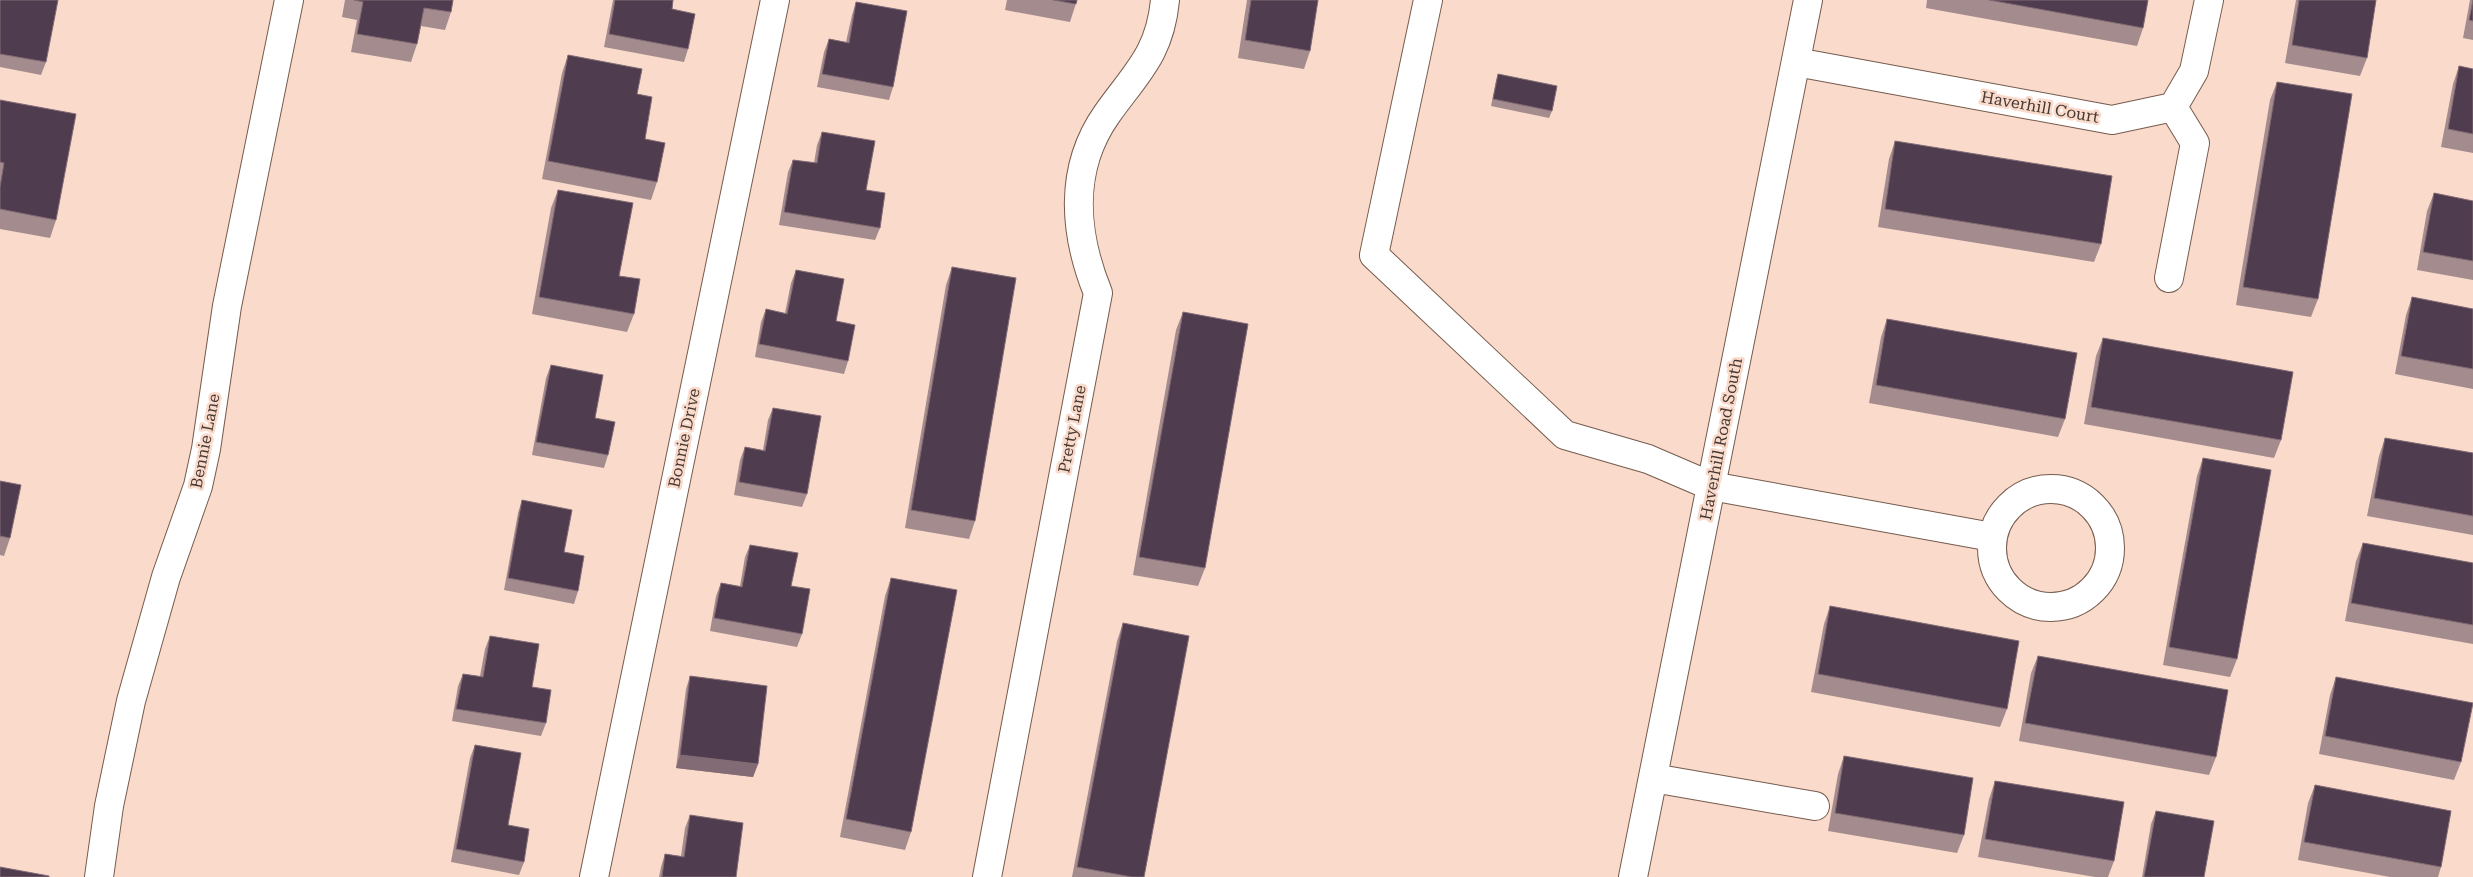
<svg xmlns="http://www.w3.org/2000/svg" width="2473" height="877" viewBox="0 0 2473 877" font-family="'Roboto Serif',serif">
  <style>
    .lines { fill: none; stroke-linecap: round; stroke-linejoin: round }
    .minor-casing { stroke: #755b4d; stroke-width: 30 }
    .minor { stroke: #fff; stroke-width: 28 }
    .wall { fill: #a48b8d }
    .shaded-wall { fill: #826b74 }
    .building { fill: #4f3c4f; stroke: #826b74 }
    .labels { text-anchor: middle; dominant-baseline: central; stroke-width: 5; stroke-linejoin: round; paint-order: stroke }
    .street-label { font-size: 16px; fill: #463933; stroke: #f9dacb }
  </style>
  <rect width="100%" height="100%" fill="#f9dacb"/>
  <g class="lines">
    <defs>
      <path id="minor" d="M 1428,0 L 1374,255 L 1565,435 L 1648,459 L 1711,486 L 1992,537
        M 1796,62 L 2112,120 L 2173,107 L 2194,71 L 2209,0
        M 2169,278 L 2195,143 L 2173,107
        M1992 548a59 59 0 1 1 118 0a59 59 0 1 1-118 0Z
        M 1653,778 L 1815,806
        M 99,877 L 109,806 L 131,701 L 166,577 L 198,486 L 206,449 L 227,306 L 289,0
        M 594,877 L 775,0
        M 987,877 L 1098,293 C 1074,234 1068,169 1107,114 C 1136,73 1160,54 1165,0
        M 1633,877 L 1808,0"/>
    </defs>
    <use href="#minor" class="minor-casing"/>
    <use href="#minor" class="minor"/>
  </g>
  <path class="wall" d="M 0,0 L 46,62 L 41,75 L 0,67 Z
    M 345,0 L 453,0 L 451,12 L 445,30 L 421,26 L 417,44 L 411,62 L 351,52 L 357,20 L 342,17 Z
    M 613,0 L 673,0 L 672,9 L 688,49 L 684,62 L 604,47 Z
    M 1007,0 L 1077,0 L 1070,22 L 1005,10 Z
    M 1247,0 L 1318,0 L 1310,51 L 1304,69 L 1238,58 Z
    M 1927,0 L 2148,0 L 2143,28 L 2137,46 L 1926,8 Z
    M 2296,0 L 2376,0 L 2367,58 L 2360,76 L 2285,63 Z
    M 2470,0 L 2473,0 L 2473,40 L 2463,38 Z
    M 856,2 L 893,87 L 889,100 L 817,87 L 824,52 L 829,39 L 846,42 L 852,15 Z
    M 568,55 L 637,94 L 645,139 L 657,182 L 651,200 L 542,179 L 562,73 Z
    M 2459,66 L 2473,69 L 2473,153 L 2441,147 L 2453,84 Z
    M 1498,74 L 1552,111 L 1549,118 L 1491,106 L 1496,81 Z
    M 2277,82 L 2318,299 L 2311,317 L 2236,305 L 2270,100 Z
    M 0,100 L 56,220 L 50,238 L 0,229 Z
    M 822,132 L 866,190 L 880,228 L 875,240 L 779,225 L 788,172 L 793,160 L 814,163 L 817,145 Z
    M 1895,141 L 2101,244 L 2094,262 L 1878,227 L 1889,159 Z
    M 558,190 L 634,314 L 627,332 L 532,314 L 551,208 Z
    M 2434,193 L 2473,201 L 2473,280 L 2417,270 L 2427,211 Z
    M 952,267 L 975,521 L 969,539 L 905,528 L 946,285 Z
    M 796,270 L 836,321 L 848,361 L 844,374 L 755,357 L 761,322 L 766,309 L 785,313 L 791,283 Z
    M 2412,297 L 2473,309 L 2473,389 L 2395,374 L 2406,315 Z
    M 1183,312 L 1205,568 L 1198,586 L 1133,575 L 1176,330 Z
    M 1887,319 L 2065,419 L 2058,437 L 1869,403 L 1881,337 Z
    M 2103,338 L 2281,440 L 2274,458 L 2084,424 L 2096,356 Z
    M 551,365 L 595,418 L 608,455 L 604,468 L 532,455 L 546,378 Z
    M 773,408 L 807,494 L 802,507 L 734,495 L 740,460 L 745,447 L 763,450 L 768,420 Z
    M 2385,438 L 2473,453 L 2473,535 L 2367,516 L 2379,456 Z
    M 2203,458 L 2237,659 L 2230,677 L 2163,665 L 2197,476 Z
    M 0,481 L 10,538 L 4,556 L 0,555 Z
    M 522,500 L 564,552 L 578,591 L 574,604 L 504,590 L 518,513 Z
    M 2363,543 L 2473,563 L 2473,644 L 2345,621 L 2356,561 Z
    M 750,545 L 791,586 L 802,634 L 797,647 L 710,631 L 716,596 L 721,583 L 740,586 L 745,557 Z
    M 891,578 L 911,832 L 905,850 L 840,837 L 885,596 Z
    M 1830,606 L 2007,709 L 2000,727 L 1811,692 L 1824,624 Z
    M 1123,623 L 1144,877 L 1072,877 L 1117,641 Z
    M 490,636 L 532,687 L 546,723 L 541,736 L 452,721 L 458,686 L 463,674 L 480,676 L 485,649 Z
    M 2038,656 L 2216,757 L 2209,775 L 2019,741 L 2031,673 Z
    M 690,676 L 758,764 L 753,777 L 676,768 L 686,689 Z
    M 2336,677 L 2461,762 L 2454,780 L 2319,754 L 2330,695 Z
    M 475,745 L 524,862 L 519,875 L 451,862 L 470,758 Z
    M 1844,756 L 1964,835 L 1957,853 L 1828,831 L 1838,774 Z
    M 1995,781 L 2114,861 L 2108,877 L 2095,877 L 1978,857 L 1989,799 Z
    M 2315,785 L 2441,867 L 2438,877 L 2390,877 L 2298,860 L 2308,803 Z
    M 2156,811 L 2204,877 L 2142,877 L 2151,824 Z
    M 690,815 L 736,877 L 659,877 L 661,867 L 665,854 L 681,856 L 685,828 Z"/>
  <path class="shaded-wall" d="M 680,755 L 758,764 L 753,777 L 676,768 Z"/>
  <path class="building" d="M 0,0 L 58,0 L 46,62 L 0,54 Z
    M 354,0 L 453,0 L 451,12 L 424,8 L 417,44 L 357,34 L 363,2 Z
    M 615,0 L 673,0 L 672,9 L 695,14 L 688,49 L 609,34 Z
    M 1053,0 L 1077,0 L 1076,4 Z
    M 1251,0 L 1318,0 L 1310,51 L 1245,40 Z
    M 1989,0 L 2148,0 L 2143,28 Z
    M 2299,0 L 2376,0 L 2367,58 L 2292,45 Z
    M 2473,0 L 2473,21 L 2469,20 Z
    M 856,2 L 907,11 L 893,87 L 822,74 L 829,39 L 849,43 Z
    M 568,55 L 642,69 L 637,94 L 652,97 L 645,139 L 665,143 L 657,182 L 548,161 Z
    M 2459,66 L 2473,69 L 2473,134 L 2448,129 Z
    M 1498,74 L 1557,86 L 1552,111 L 1493,99 Z
    M 2277,82 L 2352,94 L 2318,299 L 2243,287 Z
    M 0,100 L 76,114 L 56,220 L 0,209 L 0,187 L 4,163 L 0,162 Z
    M 822,132 L 875,141 L 866,190 L 885,193 L 880,228 L 784,212 L 793,160 L 817,163 Z
    M 1895,141 L 2112,176 L 2101,244 L 1885,209 Z
    M 558,190 L 633,203 L 619,276 L 640,279 L 634,314 L 539,297 Z
    M 2434,193 L 2473,201 L 2473,261 L 2423,252 Z
    M 952,267 L 1016,278 L 975,521 L 911,510 Z
    M 796,270 L 844,279 L 836,321 L 855,325 L 848,361 L 759,344 L 766,309 L 787,314 Z
    M 2412,297 L 2473,309 L 2473,369 L 2401,356 Z
    M 1183,312 L 1248,324 L 1205,568 L 1139,557 Z
    M 1887,319 L 2077,353 L 2065,419 L 1876,385 Z
    M 2103,338 L 2293,372 L 2281,440 L 2091,407 Z
    M 551,365 L 603,375 L 595,418 L 615,422 L 608,455 L 536,442 Z
    M 773,408 L 821,416 L 807,494 L 739,482 L 745,447 L 765,451 Z
    M 2385,438 L 2473,453 L 2473,516 L 2374,498 Z
    M 2203,458 L 2271,470 L 2237,659 L 2169,647 Z
    M 0,481 L 21,485 L 10,538 L 0,536 Z
    M 522,500 L 572,510 L 564,552 L 584,556 L 578,591 L 508,578 Z
    M 2363,543 L 2473,563 L 2473,625 L 2351,603 Z
    M 750,545 L 798,553 L 791,586 L 810,589 L 802,634 L 714,618 L 721,583 L 742,587 Z
    M 891,578 L 957,590 L 911,832 L 846,819 Z
    M 1830,606 L 2019,641 L 2007,709 L 1818,674 Z
    M 1123,623 L 1189,636 L 1144,877 L 1132,877 L 1077,867 Z
    M 490,636 L 539,644 L 532,687 L 551,690 L 546,723 L 456,709 L 463,674 L 483,677 Z
    M 2038,656 L 2228,690 L 2216,757 L 2025,723 Z
    M 690,676 L 767,686 L 758,764 L 680,755 Z
    M 2336,677 L 2473,703 L 2461,762 L 2325,736 Z
    M 475,745 L 521,753 L 508,825 L 529,829 L 524,862 L 456,849 Z
    M 1844,756 L 1973,778 L 1964,835 L 1835,813 Z
    M 1995,781 L 2124,802 L 2114,861 L 1985,839 Z
    M 2315,785 L 2451,811 L 2441,867 L 2304,842 Z
    M 2156,811 L 2214,821 L 2204,877 L 2144,877 Z
    M 690,815 L 743,823 L 736,877 L 662,877 L 665,854 L 684,857 Z
    M 0,867 L 49,876 L 49,877 L 0,877 Z"/>
  <g class="labels">
    <g class="street-label">
      <text transform="translate(2040 107) rotate(10)">Haverhill Court</text>
      <text transform="translate(1072 429) rotate(-79)">Pretty Lane</text>
      <text transform="translate(684 438) rotate(-78)">Bonnie Drive</text>
      <text transform="translate(1721 439) rotate(-79)">Haverhill Road South</text>
      <text transform="translate(205 441) rotate(-79)">Bennie Lane</text>
    </g>
  </g>
</svg>
